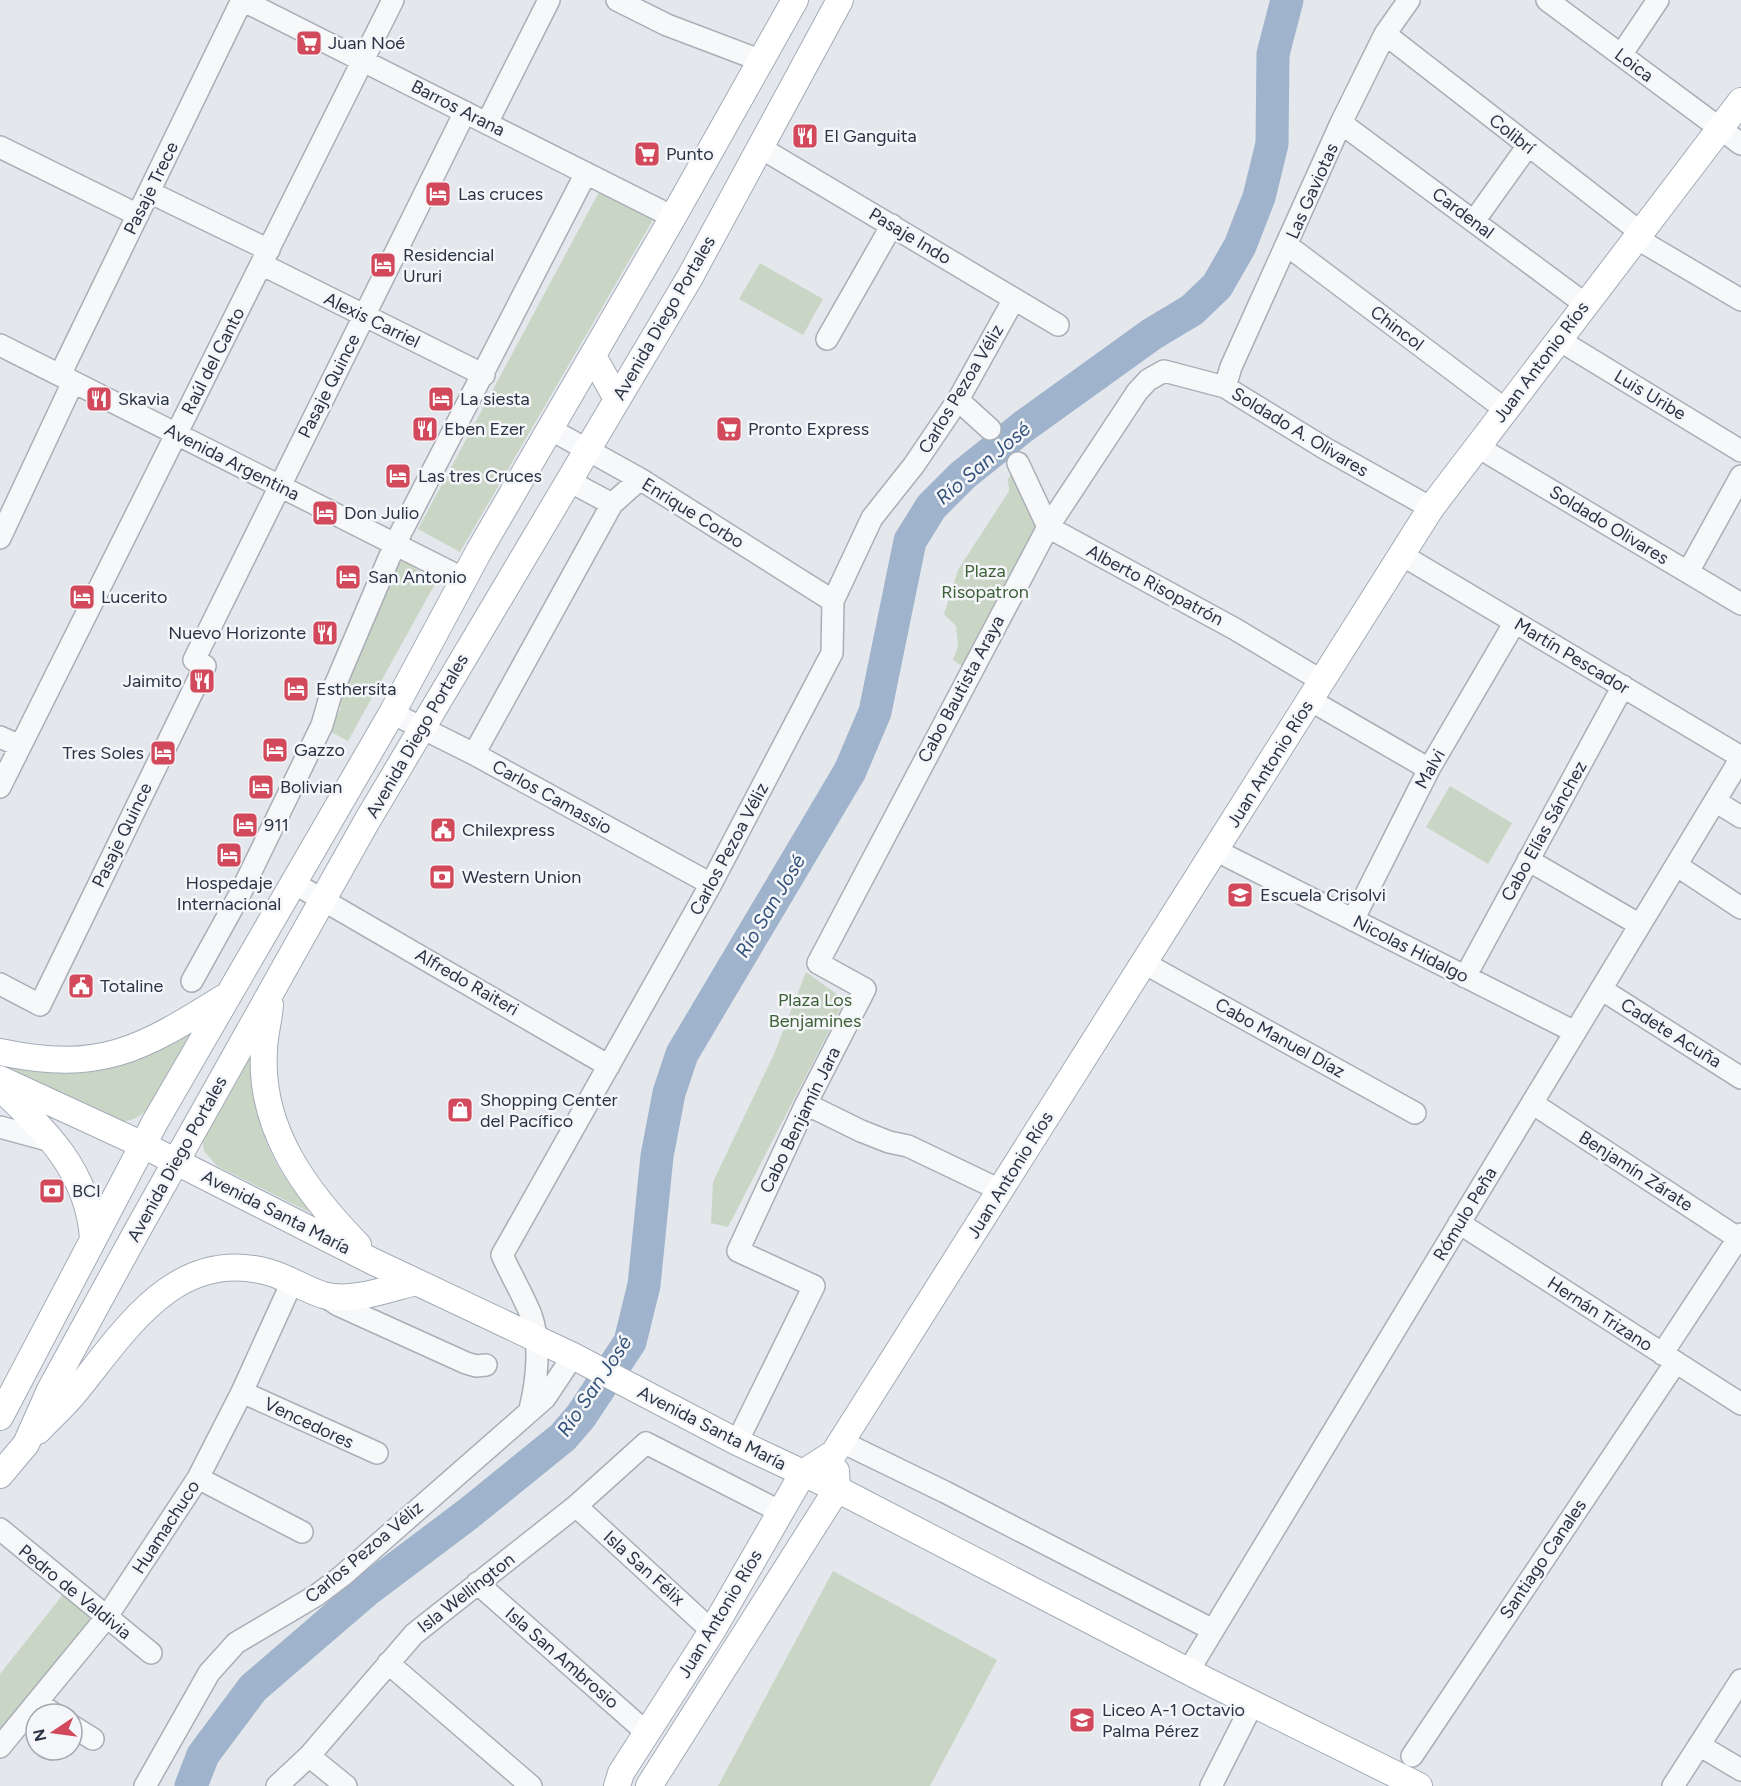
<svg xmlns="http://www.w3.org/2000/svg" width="1741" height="1786" viewBox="0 0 1741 1786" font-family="Figtree,sans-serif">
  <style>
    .green { fill: #c9d6c5 }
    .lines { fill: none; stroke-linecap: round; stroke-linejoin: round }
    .river { stroke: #9fb4cc; stroke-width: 33 }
    .minor-casing { stroke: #a9aeb7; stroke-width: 24 }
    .major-casing { stroke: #a3abb8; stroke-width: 28 }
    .minor { stroke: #f7f8fa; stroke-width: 21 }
    .major { stroke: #fff; stroke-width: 26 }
    .labels { text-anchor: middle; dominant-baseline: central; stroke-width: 5; stroke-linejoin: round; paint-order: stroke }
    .poi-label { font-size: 18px; fill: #2b3445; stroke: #f4f6f9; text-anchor: start }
    .street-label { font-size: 18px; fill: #2b3445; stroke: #f4f6f9 }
    .park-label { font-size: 18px; fill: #3f6138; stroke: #f4f6f9 }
    .water-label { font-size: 20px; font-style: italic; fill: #34527a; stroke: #f4f6f9 }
  </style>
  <rect width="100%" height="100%" fill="#e4e7ec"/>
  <path class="green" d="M 599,192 L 654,218 L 460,552 L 418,529 Z
    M 760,263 L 823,299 L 803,335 L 739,299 Z
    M 1018,463 L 1048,527 L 970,672 L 953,660 L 958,646 L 956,626 L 944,614 L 958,570 L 1009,491 L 1008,479 Z
    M 398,557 L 436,582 L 348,741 L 329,731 L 341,708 L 335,700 Z
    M 1450,786 L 1512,823 L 1488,864 L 1426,827 Z
    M 806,972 L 845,1000 L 728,1227 L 711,1223 L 713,1182 L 774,1054 Z
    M 199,1017 L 150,1106 C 140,1119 128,1123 112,1121 L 0,1064 L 34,1068 Z
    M 255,1043 C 255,1064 254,1087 257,1108 C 263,1149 287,1184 313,1214 L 217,1166 L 204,1151 L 202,1138 Z
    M 833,1571 L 997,1660 L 930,1786 L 718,1786 Z
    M 65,1592 L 99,1620 L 0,1746 L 0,1674 Z"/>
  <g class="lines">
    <path class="river" d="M 191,1786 L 203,1755 L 253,1688 L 367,1590 L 468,1514 L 563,1437 L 581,1416 L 630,1342 L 644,1285 L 657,1156 L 669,1093 L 682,1054 L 850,771 L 875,712 L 910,541 L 931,507 L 963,475 L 1024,426 L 1152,334 L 1192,310 L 1217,286 L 1240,246 L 1259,197 L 1272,144 L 1273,54 L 1287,0"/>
    <defs>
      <path id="minor" d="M 242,0 L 673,217
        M 617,0 L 667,25 L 762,61
        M 1547,0 L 1741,144
        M 1385,34 L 1640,232
        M 1621,55 L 1658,0
        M 487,123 L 549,0
        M 1341,123 L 1585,304
        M 0,147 L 138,215
        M 761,148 L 1058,325
        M 149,192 L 269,250
        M 1474,221 L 1527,147
        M 1636,238 L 1741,300
        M 1288,246 L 1506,410
        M 261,264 L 484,375
        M 827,339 L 892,225
        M 1559,340 L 1741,451
        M 0,345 L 464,579
        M 60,375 L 242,0
        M 1225,387 L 1231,367 L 1341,123 L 1385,34 L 1409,0
        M 958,400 L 990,429
        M 550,429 L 640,479 L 833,601
        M 1478,447 L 1741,604
        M 1018,463 L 1048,527 L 1235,629 L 1322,681
        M 569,481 L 612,504
        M 0,538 L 73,382
        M 1402,555 L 1741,757
        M 1688,572 L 1741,476
        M 1310,700 L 1429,769
        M 392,713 L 474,754 L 711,884
        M 0,737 L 20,746
        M 474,754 L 612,504 L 640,479
        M 0,787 L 393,0
        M 1715,801 L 1741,817
        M 1215,850 L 1575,1032
        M 1528,860 L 1640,925
        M 1676,865 L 1741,908
        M 292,882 L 609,1066
        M 1353,920 L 1429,769 L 1515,622
        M 1144,963 L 1415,1113
        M 1465,977 L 1623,686
        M 192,981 L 239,896 L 322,725 L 330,697 L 395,544 L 586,173
        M 0,984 L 40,1005 L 205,666 L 194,660 L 465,112
        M 1601,989 L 1741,1078
        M 1532,1103 L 1741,1240
        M 806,1104 L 861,1131 L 889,1142 L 908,1146 L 1000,1190
        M 0,1127 L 55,1142
        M 1459,1223 L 1741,1404
        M 323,1295 L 338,1305 L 466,1363 L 476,1366 L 486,1365
        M 1662,1354 L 1741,1234
        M 242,1392 L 377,1453
        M 530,1409 C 537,1381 541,1343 531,1315 C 523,1295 511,1275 502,1255 L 711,884 L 832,653 L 833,601 L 872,518 L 914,465 L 958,400 L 1014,299
        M 737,1442 L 814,1286 L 738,1251 L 806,1104 L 865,989 L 818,963 L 1048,527 L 1137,392 L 1148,380 L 1164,371 L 1225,387 L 1326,449 L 1431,508
        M 842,1442 L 945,1492 L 1213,1630
        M 198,1478 L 302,1532
        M 576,1506 L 712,1631
        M 0,1529 L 151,1653
        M 477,1583 L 647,1733
        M 388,1663 L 531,1786
        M 1189,1670 L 1741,758
        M 37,1702 L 54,1714
        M 72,1726 L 93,1739
        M 1699,1745 L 1741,1770
        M 0,1747 L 106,1618 L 198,1478 L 242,1392 L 292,1282
        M 309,1756 L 346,1786
        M 1412,1756 L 1676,1362
        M 145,1786 L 209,1673 L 236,1643 L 317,1595 L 342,1576 L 545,1398 L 573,1356
        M 277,1786 L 309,1756 L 414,1634 L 576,1506 L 646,1443 L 781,1512
        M 1211,1786 L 1253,1703
        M 1673,1786 L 1741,1680"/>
      <path id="major" d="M 593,356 L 617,399
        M 270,1005 C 269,1020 264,1036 264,1051 C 259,1129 306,1192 358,1245
        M 0,1052 C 100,1073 140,1050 223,998
        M 0,1079 L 143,1145 L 372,1261 L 573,1356 L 737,1442 L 837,1489 L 1207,1681 L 1419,1786
        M 0,1088 C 46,1130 89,1173 93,1239
        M 0,1417 L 155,1122 L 392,713 L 479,551 L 673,217 L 795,0
        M 38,1431 C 51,1417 65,1405 76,1391 C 125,1331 175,1247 268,1272 C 287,1277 304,1289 323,1295 C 352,1303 387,1289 416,1282
        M 0,1475 L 26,1444 L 50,1390 L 137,1231 L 367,821 L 690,277 L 840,0
        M 617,1786 L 621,1773 L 712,1631 L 803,1473 L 834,1453 L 1431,508 L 1741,101
        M 649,1786 L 837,1489 L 836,1471"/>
    </defs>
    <use href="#minor" class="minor-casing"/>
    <use href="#major" class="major-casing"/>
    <use href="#minor" class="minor"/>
    <use href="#major" class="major"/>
  </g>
  <defs>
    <symbol id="supermarket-square" viewBox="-11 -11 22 22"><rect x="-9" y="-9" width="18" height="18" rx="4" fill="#d1495b" stroke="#f4f6f9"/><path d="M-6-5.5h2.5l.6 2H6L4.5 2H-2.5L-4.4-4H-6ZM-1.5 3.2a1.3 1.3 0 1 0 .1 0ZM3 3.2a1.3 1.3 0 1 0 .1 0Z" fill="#fff"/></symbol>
    <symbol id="restaurant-square" viewBox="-11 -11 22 22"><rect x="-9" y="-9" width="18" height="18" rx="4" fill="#d1495b" stroke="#f4f6f9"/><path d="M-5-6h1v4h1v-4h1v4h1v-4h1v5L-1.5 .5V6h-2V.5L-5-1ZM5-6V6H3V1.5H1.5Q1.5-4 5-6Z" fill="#fff"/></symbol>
    <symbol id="hotel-square" viewBox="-11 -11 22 22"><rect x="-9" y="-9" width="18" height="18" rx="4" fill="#d1495b" stroke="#f4f6f9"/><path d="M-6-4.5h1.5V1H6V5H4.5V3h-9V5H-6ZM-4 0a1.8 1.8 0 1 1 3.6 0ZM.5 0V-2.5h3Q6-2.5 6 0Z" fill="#fff"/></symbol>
    <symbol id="civic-square" viewBox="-11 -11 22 22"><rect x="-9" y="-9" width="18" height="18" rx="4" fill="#d1495b" stroke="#f4f6f9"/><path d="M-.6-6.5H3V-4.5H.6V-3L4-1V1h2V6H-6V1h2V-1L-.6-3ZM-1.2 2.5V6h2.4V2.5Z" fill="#fff"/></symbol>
    <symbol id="bank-square" viewBox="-11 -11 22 22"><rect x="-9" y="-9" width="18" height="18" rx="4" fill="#d1495b" stroke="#f4f6f9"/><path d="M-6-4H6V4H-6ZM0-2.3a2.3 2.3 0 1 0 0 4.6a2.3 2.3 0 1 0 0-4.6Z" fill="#fff"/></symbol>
    <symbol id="school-square" viewBox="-11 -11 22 22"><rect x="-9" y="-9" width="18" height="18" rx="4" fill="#d1495b" stroke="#f4f6f9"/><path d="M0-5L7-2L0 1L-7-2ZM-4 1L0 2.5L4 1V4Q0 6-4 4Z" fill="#fff"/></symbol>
    <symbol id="shop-square" viewBox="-11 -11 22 22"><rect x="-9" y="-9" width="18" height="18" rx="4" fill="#d1495b" stroke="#f4f6f9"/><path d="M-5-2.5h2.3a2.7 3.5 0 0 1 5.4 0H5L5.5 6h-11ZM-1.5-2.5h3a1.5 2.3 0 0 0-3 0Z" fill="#fff"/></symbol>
  </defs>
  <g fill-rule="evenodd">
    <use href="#supermarket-square" x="294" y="28" width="30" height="30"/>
    <use href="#restaurant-square" x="790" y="121" width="30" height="30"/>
    <use href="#supermarket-square" x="632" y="139" width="30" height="30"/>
    <use href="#hotel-square" x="423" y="179" width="30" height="30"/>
    <use href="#hotel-square" x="368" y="250" width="30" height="30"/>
    <use href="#restaurant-square" x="84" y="384" width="30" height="30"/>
    <use href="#hotel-square" x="426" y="384" width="30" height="30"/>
    <use href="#restaurant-square" x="410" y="414" width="30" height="30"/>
    <use href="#supermarket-square" x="714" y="414" width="30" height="30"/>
    <use href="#hotel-square" x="383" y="461" width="30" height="30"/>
    <use href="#hotel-square" x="310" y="498" width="30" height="30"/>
    <use href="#hotel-square" x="333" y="562" width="30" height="30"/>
    <use href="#hotel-square" x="67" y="582" width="30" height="30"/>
    <use href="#restaurant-square" x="310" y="618" width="30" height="30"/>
    <use href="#restaurant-square" x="187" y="666" width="30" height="30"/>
    <use href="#hotel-square" x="281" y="674" width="30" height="30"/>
    <use href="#hotel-square" x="260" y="735" width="30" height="30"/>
    <use href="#hotel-square" x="148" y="738" width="30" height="30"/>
    <use href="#hotel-square" x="246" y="772" width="30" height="30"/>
    <use href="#hotel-square" x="230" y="810" width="30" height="30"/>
    <use href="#civic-square" x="428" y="815" width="30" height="30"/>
    <use href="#hotel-square" x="214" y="840" width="30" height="30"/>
    <use href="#bank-square" x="427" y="862" width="30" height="30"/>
    <use href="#school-square" x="1225" y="880" width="30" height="30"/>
    <use href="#civic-square" x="66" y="971" width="30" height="30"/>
    <use href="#shop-square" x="445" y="1095" width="30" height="30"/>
    <use href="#bank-square" x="37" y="1176" width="30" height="30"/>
    <use href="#school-square" x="1067" y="1705" width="30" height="30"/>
  </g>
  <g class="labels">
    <g class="poi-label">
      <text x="328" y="43">Juan Noé</text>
      <text x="824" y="136">El Ganguita</text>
      <text x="666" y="154">Punto</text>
      <text x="458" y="194">Las cruces</text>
      <text x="403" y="255">Residencial<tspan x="403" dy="21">Ururi</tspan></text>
      <text x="118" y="399">Skavia</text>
      <text x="460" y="399">La siesta</text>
      <text x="444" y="429">Eben Ezer</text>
      <text x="748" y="429">Pronto Express</text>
      <text x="418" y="476">Las tres Cruces</text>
      <text x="344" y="513">Don Julio</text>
      <text x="368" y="577">San Antonio</text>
      <text x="101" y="597">Lucerito</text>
      <text x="306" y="633" text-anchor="end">Nuevo Horizonte</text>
      <text x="182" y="681" text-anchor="end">Jaimito</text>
      <text x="316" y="689">Esthersita</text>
      <text x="294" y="750">Gazzo</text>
      <text x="144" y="753" text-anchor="end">Tres Soles</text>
      <text x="280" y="787">Bolivian</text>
      <text x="264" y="825">911</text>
      <text x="462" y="830">Chilexpress</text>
      <text x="462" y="877">Western Union</text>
      <text x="229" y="883" text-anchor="middle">Hospedaje<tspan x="229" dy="21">Internacional</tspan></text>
      <text x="1260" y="895">Escuela Crisolvi</text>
      <text x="100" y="986">Totaline</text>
      <text x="480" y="1100">Shopping Center<tspan x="480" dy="21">del Pacífico</tspan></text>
      <text x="72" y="1191">BCI</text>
      <text x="1102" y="1710">Liceo A-1 Octavio<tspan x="1102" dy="21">Palma Pérez</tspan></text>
    </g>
    <g class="street-label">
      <text transform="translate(1634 65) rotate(37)">Loica</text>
      <text transform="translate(458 108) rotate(27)">Barros Arana</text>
      <text transform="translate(1512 134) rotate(38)">Colibrí</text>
      <text transform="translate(151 188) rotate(-64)">Pasaje Trece</text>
      <text transform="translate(1312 191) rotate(-66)">Las Gaviotas</text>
      <text transform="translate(1463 213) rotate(37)">Cardenal</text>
      <text transform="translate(910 236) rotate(31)">Pasaje Indo</text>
      <text transform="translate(664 318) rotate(-60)">Avenida Diego Portales</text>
      <text transform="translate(372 320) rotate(26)">Alexis Carriel</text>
      <text transform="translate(1397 328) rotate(37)">Chincol</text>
      <text transform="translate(213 361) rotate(-63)">Raúl del Canto</text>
      <text transform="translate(1541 362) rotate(-53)">Juan Antonio Ríos</text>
      <text transform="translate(329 386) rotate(-63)">Pasaje Quince</text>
      <text transform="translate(961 389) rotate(-59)">Carlos Pezoa Véliz</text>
      <text transform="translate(1650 395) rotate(31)">Luis Uribe</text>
      <text transform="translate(1300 432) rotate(31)">Soldado A. Olivares</text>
      <text transform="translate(232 462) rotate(27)">Avenida Argentina</text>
      <text transform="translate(693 513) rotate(32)">Enrique Corbo</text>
      <text transform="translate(1609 525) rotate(31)">Soldado Olivares</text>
      <text transform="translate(1155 585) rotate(28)">Alberto Risopatrón</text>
      <text transform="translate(1572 656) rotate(31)">Martín Pescador</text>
      <text transform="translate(961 689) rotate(-62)">Cabo Bautista Araya</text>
      <text transform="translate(417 736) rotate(-60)">Avenida Diego Portales</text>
      <text transform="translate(1270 764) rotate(-58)">Juan Antonio Ríos</text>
      <text transform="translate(1430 769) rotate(-61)">Malvi</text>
      <text transform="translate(552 797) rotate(29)">Carlos Camassio</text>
      <text transform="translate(1544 831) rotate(-61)">Cabo Elías Sánchez</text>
      <text transform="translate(122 835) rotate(-64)">Pasaje Quince</text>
      <text transform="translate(729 849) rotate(-62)">Carlos Pezoa Véliz</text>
      <text transform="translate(1411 949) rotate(27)">Nicolas Hidalgo</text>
      <text transform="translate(467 982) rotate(30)">Alfredo Raiteri</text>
      <text transform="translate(1671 1033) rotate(32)">Cadete Acuña</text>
      <text transform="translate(1280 1038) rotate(29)">Cabo Manuel Díaz</text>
      <text transform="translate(800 1120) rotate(-64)">Cabo Benjamín Jara</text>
      <text transform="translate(177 1159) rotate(-61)">Avenida Diego Portales</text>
      <text transform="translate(1636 1171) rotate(33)">Benjamín Zárate</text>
      <text transform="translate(1010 1175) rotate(-58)">Juan Antonio Ríos</text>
      <text transform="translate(276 1212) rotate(27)">Avenida Santa María</text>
      <text transform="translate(1465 1214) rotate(-59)">Rómulo Peña</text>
      <text transform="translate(1600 1314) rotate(33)">Hernán Trizano</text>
      <text transform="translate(309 1423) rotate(25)">Vencedores</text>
      <text transform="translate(712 1428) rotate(27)">Avenida Santa María</text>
      <text transform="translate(166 1527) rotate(-57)">Huamachuco</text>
      <text transform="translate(364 1552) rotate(-40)">Carlos Pezoa Véliz</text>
      <text transform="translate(1543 1559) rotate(-56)">Santiago Canales</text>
      <text transform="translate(644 1568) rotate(42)">Isla San Félix</text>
      <text transform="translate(75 1592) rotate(39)">Pedro de Valdivia</text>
      <text transform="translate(466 1593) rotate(-38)">Isla Wellington</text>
      <text transform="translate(720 1614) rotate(-59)">Juan Antonio Ríos</text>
      <text transform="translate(562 1658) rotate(41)">Isla San Ambrosio</text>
    </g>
    <g class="park-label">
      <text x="985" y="571">Plaza<tspan x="985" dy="21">Risopatron</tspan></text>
      <text x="815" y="1000">Plaza Los<tspan x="815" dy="21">Benjamines</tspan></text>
    </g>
    <g class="water-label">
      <text transform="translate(983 463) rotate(-40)">Río San José</text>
      <text transform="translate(770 906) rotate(-59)">Río San José</text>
      <text transform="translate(594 1386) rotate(-56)">Río San José</text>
    </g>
  </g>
  <g transform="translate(54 1732) rotate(257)"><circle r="28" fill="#f4f6f9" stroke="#a4a8b1" stroke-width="1.5"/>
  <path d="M0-4.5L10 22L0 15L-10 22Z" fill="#d1495b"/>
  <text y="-9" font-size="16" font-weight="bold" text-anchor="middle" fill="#2b3445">N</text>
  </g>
</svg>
